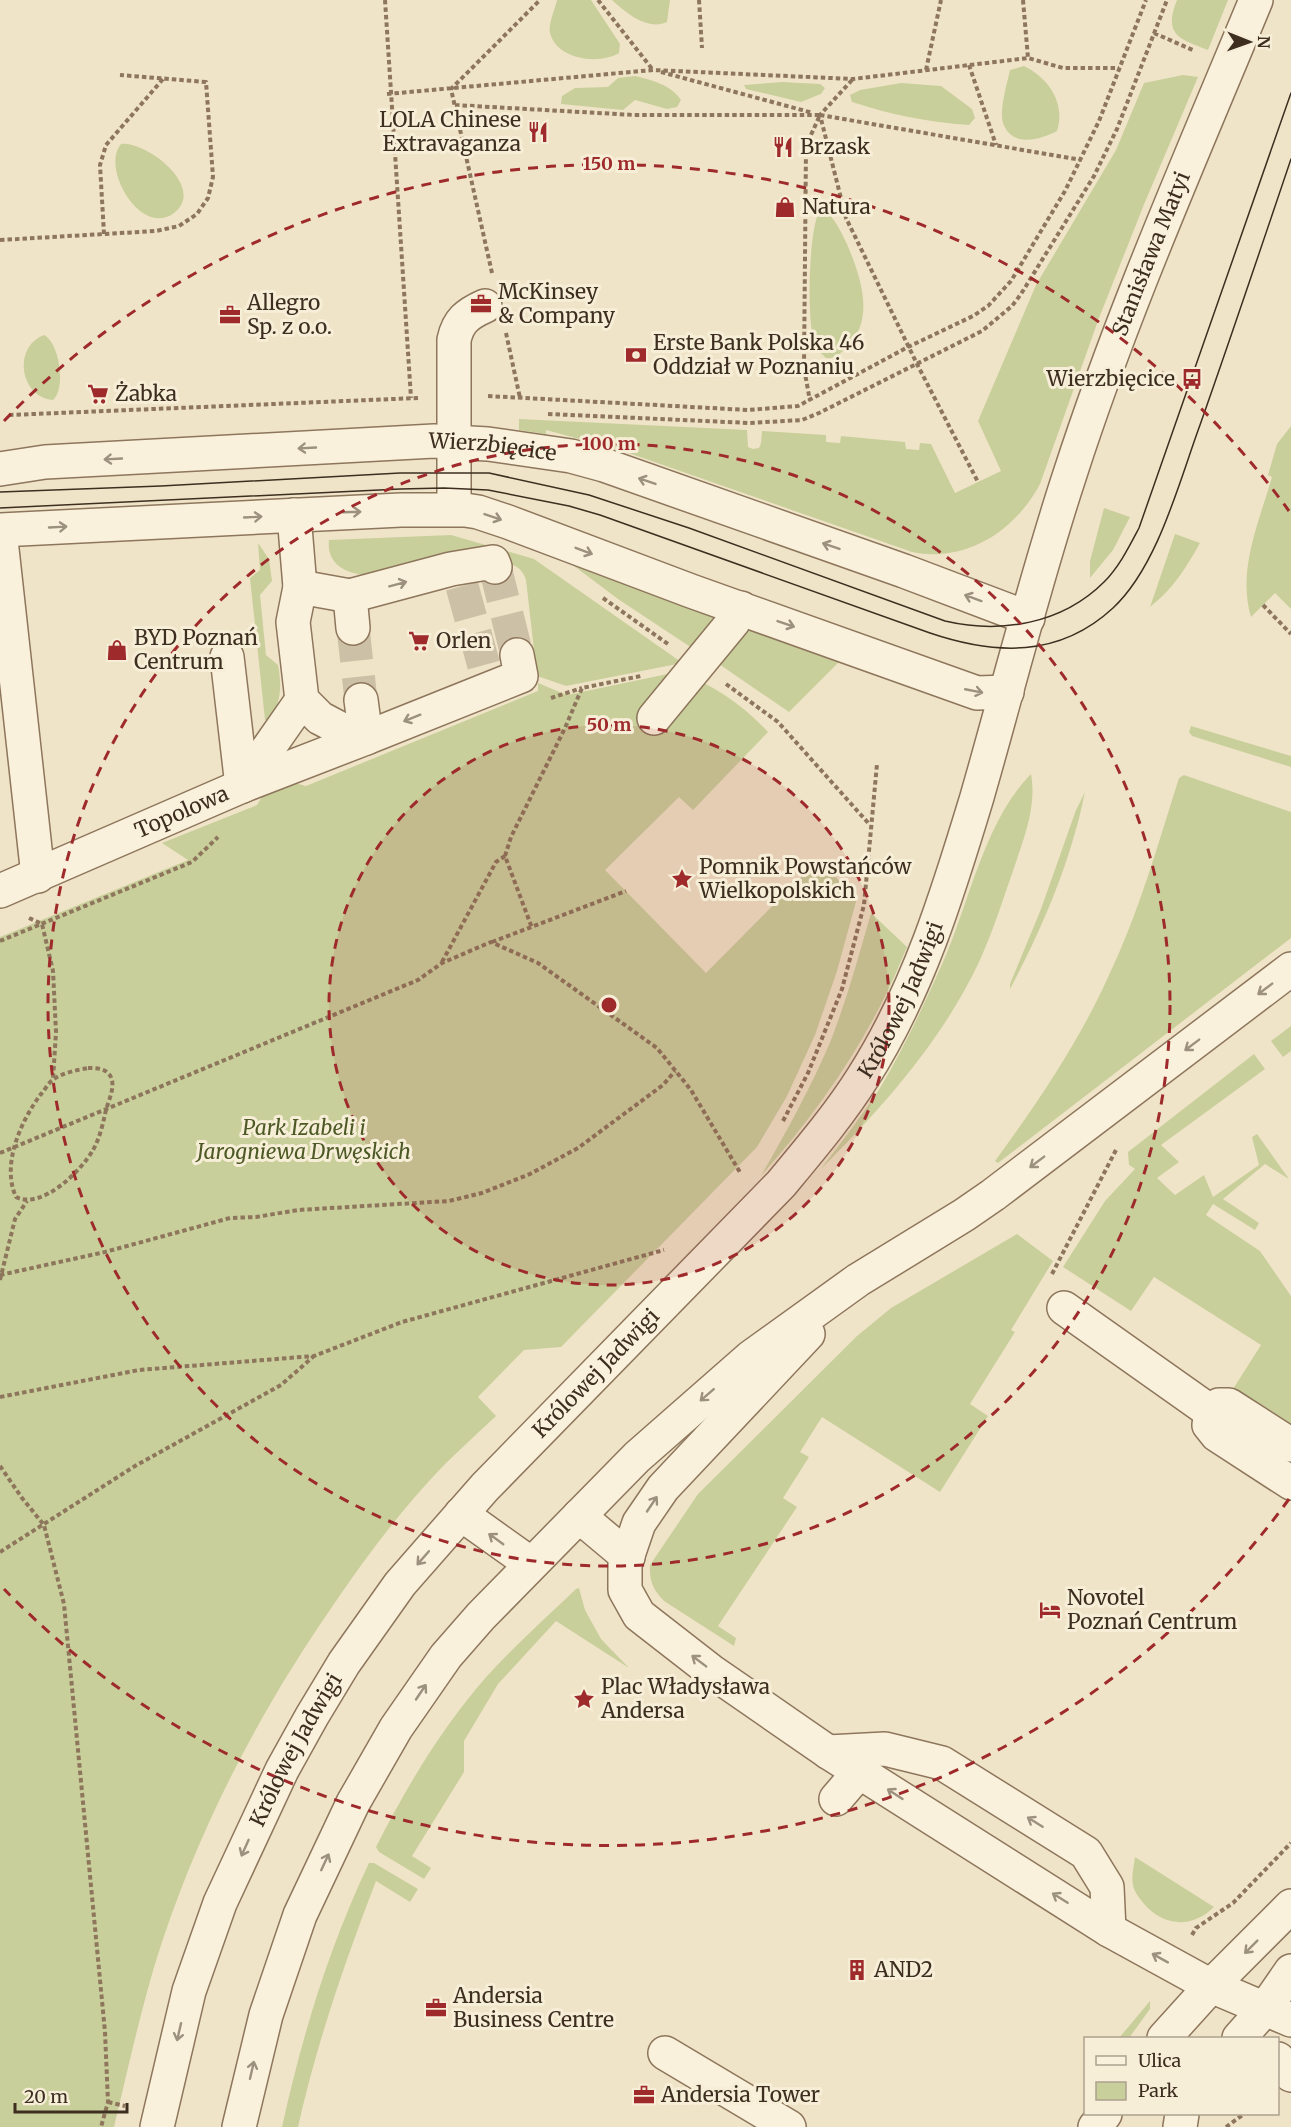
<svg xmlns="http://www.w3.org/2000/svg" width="1291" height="2127" viewBox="0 0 1291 2127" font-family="Merriweather,serif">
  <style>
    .green { fill: #c9cf9b }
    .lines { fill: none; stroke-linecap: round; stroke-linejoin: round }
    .minor-tunnel { stroke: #ccc0a6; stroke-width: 33; stroke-dasharray: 33 16; stroke-linecap: butt }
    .minor-casing { stroke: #8d765c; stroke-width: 36 }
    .path { stroke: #8d765c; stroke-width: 4; stroke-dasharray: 4.5 3; stroke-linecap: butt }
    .minor { stroke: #faf1dc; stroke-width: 33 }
    .tram { stroke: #3d2e20; stroke-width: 1.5 }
    .oneway { stroke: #9c907e }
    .ring { fill: none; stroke: #9e2a2b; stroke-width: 3; stroke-dasharray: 10 8 }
    .labels { text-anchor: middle; stroke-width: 6; stroke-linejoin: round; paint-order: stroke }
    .poi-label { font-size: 21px; fill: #3d2e20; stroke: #f7eed8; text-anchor: start }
    .street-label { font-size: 21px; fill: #3d2e20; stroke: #f7eed8 }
    .park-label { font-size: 21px; font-style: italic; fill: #4d5a26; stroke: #f7eed8 }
    .centre { fill: #9e2a2b; stroke: #f7eed8; stroke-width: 3 }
    .ring-label { font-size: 18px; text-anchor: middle; font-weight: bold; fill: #9e2a2b; stroke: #f7eed8; stroke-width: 6; stroke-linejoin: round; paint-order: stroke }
  </style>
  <rect width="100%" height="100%" fill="#f0e4c8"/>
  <path class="green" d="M557,0H591L620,44L619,53C599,65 557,60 550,33C548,24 555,9 557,0Z
    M612,0H670L667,22C648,31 626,13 612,0Z
    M1177,0H1228L1208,50C1179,39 1163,35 1177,0Z
    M1024,66C1049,78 1066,104 1057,131C1040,140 1012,148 1003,123C999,110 1007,84 1010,70Z
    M1183,75L1198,77L1145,202L1099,318L1040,484C1015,531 966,563 912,552L620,450L546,430V434L519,430V419L747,430L748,447L753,449L759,448L761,443L762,431L826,435V442L840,443L841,436L905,442L906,449L919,450L920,443L931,444L955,493L1001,471L978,421L1036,285L1116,150L1144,83Z
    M635,76C652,80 671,85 681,100L677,107L667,109L635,100L623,110L561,104L562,96L575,88L608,87L618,78Z
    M782,82L820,84L825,88L821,94L801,102L746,89L744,85Z
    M901,83L941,86L972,109L975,118L969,125C927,122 892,115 852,102L850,95L860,90Z
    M121,144C147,141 207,188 174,213C142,238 100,169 121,144Z
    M820,210H824C835,218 841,232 847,244C861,277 876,320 846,348C840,354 835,359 826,358C823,355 818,351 816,348C806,329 808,228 820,210Z
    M44,335C60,343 66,389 53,400C20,398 12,347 44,335Z
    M1291,426V609L1275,593L1251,617C1237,570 1259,522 1272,477L1268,475L1277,444Z
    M1104,508L1130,517L1113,550L1090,578V561Z
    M1175,534L1200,543C1186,568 1173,589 1150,607Z
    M451,535L534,559L684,664H677L566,686L537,676L526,580C524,574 521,569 515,566C502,558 458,550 443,553C423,557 406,572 386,575C362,578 325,572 329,540Z
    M258,543L269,559L272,581L260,595L266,655L278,665C282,686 281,702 270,721L265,720L250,578L260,570Z
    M566,560L720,614L695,650L618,599Z
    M745,625L843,658L789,712L716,662Z
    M677,672C713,684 743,705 768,732L693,810L679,797L605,870L706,973L818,860L857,898L837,971L815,1035L787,1096L757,1147L561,1347L524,1350L478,1397L496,1416C474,1437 451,1457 431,1479C395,1518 364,1560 334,1604C257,1715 195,1835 155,1964C139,2018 127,2073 114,2127H0V937L188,860L162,843L257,805L269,785L283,780L306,786L538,691V683L567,695Z
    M1191,726L1291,756V767L1192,736L1189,732Z
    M1031,774C1037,806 1024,838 1014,868C1003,899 993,932 979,962C942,1041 882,1108 821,1169C841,1142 862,1116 880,1088C904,1048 924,1005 943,962C970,901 984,822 1031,774Z
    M1184,775L1291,812V938L998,1163L995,1161C1038,1102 1079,1042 1109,975C1139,912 1158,844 1179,778Z
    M1085,792C1071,861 1043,927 1010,989V984L1041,909L1076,810Z
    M871,913L907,947C898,968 889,990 878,1010C847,1070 806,1125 761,1176C786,1132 811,1088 831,1040C847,999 859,955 871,913Z
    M1291,1026V1051L1283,1057L1271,1041Z
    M1254,1054L1265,1069L1161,1145L1179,1162L1157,1178L1175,1195L1204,1175L1213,1197L1259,1165L1252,1137L1257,1134L1289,1179L1265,1164L1223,1199L1259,1223L1255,1230L1213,1204L1206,1215L1260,1251L1291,1296V1428L1233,1389L1261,1345L1154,1277L1131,1311L1063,1267L1105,1201L1135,1169L1129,1165L1128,1152Z
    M1017,1234L1053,1261L1011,1330L1015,1332L970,1404L988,1416L940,1492L822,1417L800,1452L809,1457L783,1498L797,1507L718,1626L736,1638L734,1646L664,1601C653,1590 649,1580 650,1565L698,1494L857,1336L891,1308Z
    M579,1588L585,1610L601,1639L629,1668L556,1621L498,1684L464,1741V1772L412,1856L431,1868L424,1879L379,1852L376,1847C407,1786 442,1727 488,1675C515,1645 547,1617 576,1589Z
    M1135,1857L1214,1907C1193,1928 1165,1927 1145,1905C1140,1899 1134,1892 1133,1885C1131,1876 1134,1866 1135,1857Z
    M369,1863H374L418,1889L410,1902L376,1881C345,1962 317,2042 298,2127H282C302,2036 329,1947 369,1863Z
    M1150,2001V2009L1129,2038H1119Z"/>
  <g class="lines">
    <path class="minor-tunnel" d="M495,567L517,655
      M462,586L484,666
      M353,628L361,700"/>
    <defs>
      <g id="minor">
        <path id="s1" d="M0,469L45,462L434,441L488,444L571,456L604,465L904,571L1028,618"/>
        <path d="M454,509V340C458,321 467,314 485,306"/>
        <path d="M294,515L300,587L293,622L302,700L320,718L341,729L366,738L521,676L517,655"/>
        <path d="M0,530L401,510H465L478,512L508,522L691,591L977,693L1007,692"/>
        <path d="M0,531L38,876"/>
        <path d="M300,587L350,596L451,569L493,562L495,567"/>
        <path d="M350,596L353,628"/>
        <path d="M227,657L242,786"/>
        <path d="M654,718L733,622L741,608"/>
        <path d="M242,786L302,700"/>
        <path id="s2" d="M0,891L242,786L366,738L361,700"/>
        <path d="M1064,1308L1211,1412L1219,1405H1229L1291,1445"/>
        <path d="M808,1334L663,1488L639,1523L625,1564V1590L639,1615L711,1671L828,1752L1109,1930L1211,1986L1291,2020"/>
        <path d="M1211,1412L1209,1425L1217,1435L1291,1483"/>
        <path d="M461,1514L531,1564"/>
        <path d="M579,1516L628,1557"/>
        <path d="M828,1752L885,1749L942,1763L1086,1853L1107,1887L1109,1930"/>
        <path d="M836,1799L860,1771"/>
        <path d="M1164,2038L1211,1986L1291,1906"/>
        <path d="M1239,2038L1264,2010L1291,1971"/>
        <path d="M665,2053L789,2127"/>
        <path d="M1278,2059L1291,2075"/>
        <path id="s3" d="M157,2127L189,1991L220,1903L282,1770L312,1716L344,1663L400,1584L485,1487L781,1184C810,1149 839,1115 863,1077C918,991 948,893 977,797C1008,689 1035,580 1070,474C1122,313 1191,157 1256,0"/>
        <path d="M239,2127L266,2015L300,1915L353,1803L396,1728L446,1656L481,1616L637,1457L751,1357L858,1280L964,1215L993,1195L1291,969"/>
        <path d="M1095,2127L1105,2114"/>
        <path d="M1180,2127L1182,2114"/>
      </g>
    </defs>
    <use href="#minor" class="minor-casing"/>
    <path class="path" d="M385,0L411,398
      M598,0L653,70
      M699,0L702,48
      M1023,0L1028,58
      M1154,33L1195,51
      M969,65L996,145
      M926,70L941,0
      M661,72L813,113
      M852,80L820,115L846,218L917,364L978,482
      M387,94L653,70L853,79L1028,58L1063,68H1119
      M455,105L634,115H820L806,146L804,368L810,401
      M820,115L1081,160
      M104,234L100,165L106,145L163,79
      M0,240L156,231L179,226L197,214L208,198L213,177L206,82L120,75
      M492,273L451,89L540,0
      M506,333L520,398
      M488,396L748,410L798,406L908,347L973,316L988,306L1011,281L1065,191L1099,121L1146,0
      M548,414L750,423L802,420L819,413L982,331L1012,306L1021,294L1094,176L1117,129L1167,0
      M9,415L418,398
      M603,598L668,644
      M1263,605L1291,634
      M726,684L778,722L870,825
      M551,698L582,688
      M505,856L511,837L565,728L582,688L641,676
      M29,918L42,924L53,971L56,1032L53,1079
      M0,941L192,862L218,837
      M492,942L626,891
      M442,962L496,862L505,856L532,928
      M88,1068C95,1068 104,1068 109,1074C117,1084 109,1099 106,1110C103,1123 100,1138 93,1150C81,1171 42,1210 16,1197C1,1164 21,1121 41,1094C45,1090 48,1083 53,1080C61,1073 77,1070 88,1068Z
      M783,1121L808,1073L842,989L864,905L877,764
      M0,1153L418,980L442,963L491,942L538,963L657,1048L691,1090L741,1174
      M1052,1274L1117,1148
      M0,1275L105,1252L230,1218L256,1217L298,1210L449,1201L482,1193L530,1174L578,1148L663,1085L675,1071
      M0,1280L15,1219L27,1201
      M0,1397L139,1370L314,1356L402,1322L664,1250
      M0,1466L22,1498L44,1525L64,1604L105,2032L108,2102L101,2127
      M0,1552L135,1466L281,1385L314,1356
      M1192,1935L1196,1928L1233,1903L1291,1843
      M108,2102L125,2106
      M1226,2127L1244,2114"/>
    <use href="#minor" class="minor"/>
    <path class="tram" d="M0,492L161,486L400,473H489L589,495L689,528L945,621C1001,634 1062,624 1104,582C1119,567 1129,547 1139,528L1291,93
      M0,508L400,489L444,488L488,490L569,506L600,515L930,633C995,655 1059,658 1113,608C1158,566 1179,482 1200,425C1231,337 1261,248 1291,159"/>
  </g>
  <defs><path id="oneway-shaft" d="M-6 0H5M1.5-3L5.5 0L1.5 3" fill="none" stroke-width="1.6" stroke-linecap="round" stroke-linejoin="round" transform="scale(1.5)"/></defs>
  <g class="oneway">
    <use href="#oneway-shaft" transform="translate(307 448) rotate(177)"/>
    <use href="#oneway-shaft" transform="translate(113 459) rotate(177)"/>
    <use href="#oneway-shaft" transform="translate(647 481) rotate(-161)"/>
    <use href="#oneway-shaft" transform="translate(352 512) rotate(-2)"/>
    <use href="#oneway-shaft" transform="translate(253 517) rotate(-3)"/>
    <use href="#oneway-shaft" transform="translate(493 517) rotate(19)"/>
    <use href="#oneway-shaft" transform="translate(58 527) rotate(-3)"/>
    <use href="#oneway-shaft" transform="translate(831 546) rotate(-161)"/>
    <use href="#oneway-shaft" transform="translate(584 551) rotate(21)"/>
    <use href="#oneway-shaft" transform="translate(398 584) rotate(-15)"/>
    <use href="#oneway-shaft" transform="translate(973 598) rotate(-160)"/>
    <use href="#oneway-shaft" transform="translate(786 624) rotate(19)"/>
    <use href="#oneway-shaft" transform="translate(974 691) rotate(11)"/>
    <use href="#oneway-shaft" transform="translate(412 718) rotate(158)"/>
    <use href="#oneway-shaft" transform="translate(1265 989) rotate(143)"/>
    <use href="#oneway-shaft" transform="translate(1192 1045) rotate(143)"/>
    <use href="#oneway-shaft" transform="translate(1037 1162) rotate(143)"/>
    <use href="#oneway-shaft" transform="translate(707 1395) rotate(139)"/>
    <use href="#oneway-shaft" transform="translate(652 1504) rotate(-56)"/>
    <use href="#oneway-shaft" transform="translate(496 1539) rotate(-144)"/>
    <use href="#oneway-shaft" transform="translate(423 1558) rotate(131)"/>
    <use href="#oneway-shaft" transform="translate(699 1661) rotate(-143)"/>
    <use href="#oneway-shaft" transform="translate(421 1692) rotate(-56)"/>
    <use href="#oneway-shaft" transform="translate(895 1794) rotate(-147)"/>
    <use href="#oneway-shaft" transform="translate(1035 1822) rotate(-148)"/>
    <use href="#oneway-shaft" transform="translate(245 1848) rotate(114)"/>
    <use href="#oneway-shaft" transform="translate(325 1862) rotate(-65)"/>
    <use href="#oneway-shaft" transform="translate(1060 1898) rotate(-148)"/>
    <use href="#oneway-shaft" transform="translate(1251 1947) rotate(135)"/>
    <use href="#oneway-shaft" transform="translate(1160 1958) rotate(-151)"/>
    <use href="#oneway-shaft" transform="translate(179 2032) rotate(103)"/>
    <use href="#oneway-shaft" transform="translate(252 2070) rotate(-77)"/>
  </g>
  <circle cx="609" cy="1005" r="280" fill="#9e2a2b" fill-opacity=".12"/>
  <g class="ring">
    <circle cx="609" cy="1005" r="280"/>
    <circle cx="609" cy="1005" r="561"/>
    <path d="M1289 1499A841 841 0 0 1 4 1589M4 421A841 841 0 0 1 1289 511"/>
  </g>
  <defs>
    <symbol id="restaurant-bare" viewBox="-9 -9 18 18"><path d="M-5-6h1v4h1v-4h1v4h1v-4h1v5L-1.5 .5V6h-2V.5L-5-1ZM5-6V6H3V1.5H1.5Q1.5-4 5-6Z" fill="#9e2a2b" stroke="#f7eed8" stroke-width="2.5" paint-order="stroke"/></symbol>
    <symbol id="shop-bare" viewBox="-9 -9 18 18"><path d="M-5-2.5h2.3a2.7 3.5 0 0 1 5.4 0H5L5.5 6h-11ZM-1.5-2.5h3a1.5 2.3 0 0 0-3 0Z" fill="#9e2a2b" stroke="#f7eed8" stroke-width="2.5" paint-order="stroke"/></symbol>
    <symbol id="office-bare" viewBox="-9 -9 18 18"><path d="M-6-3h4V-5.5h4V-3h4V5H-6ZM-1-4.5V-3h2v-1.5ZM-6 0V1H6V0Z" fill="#9e2a2b" stroke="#f7eed8" stroke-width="2.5" paint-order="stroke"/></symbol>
    <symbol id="bank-bare" viewBox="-9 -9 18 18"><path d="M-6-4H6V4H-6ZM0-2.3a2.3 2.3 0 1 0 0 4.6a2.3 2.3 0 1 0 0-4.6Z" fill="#9e2a2b" stroke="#f7eed8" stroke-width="2.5" paint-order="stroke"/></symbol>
    <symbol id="bus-bare" viewBox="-9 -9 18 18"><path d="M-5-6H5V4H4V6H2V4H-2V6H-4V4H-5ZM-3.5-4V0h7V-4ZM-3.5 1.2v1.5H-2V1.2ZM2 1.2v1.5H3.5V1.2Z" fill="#9e2a2b" stroke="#f7eed8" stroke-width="2.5" paint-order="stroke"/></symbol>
    <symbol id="supermarket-bare" viewBox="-9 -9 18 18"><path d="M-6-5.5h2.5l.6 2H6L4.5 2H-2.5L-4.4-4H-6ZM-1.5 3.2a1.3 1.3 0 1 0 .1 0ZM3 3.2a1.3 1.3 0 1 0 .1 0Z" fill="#9e2a2b" stroke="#f7eed8" stroke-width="2.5" paint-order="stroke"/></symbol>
    <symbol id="sight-bare" viewBox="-9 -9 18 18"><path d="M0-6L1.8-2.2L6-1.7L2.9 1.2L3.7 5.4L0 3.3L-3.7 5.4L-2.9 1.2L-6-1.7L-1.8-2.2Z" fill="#9e2a2b" stroke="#f7eed8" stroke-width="2.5" paint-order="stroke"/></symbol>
    <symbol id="hotel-bare" viewBox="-9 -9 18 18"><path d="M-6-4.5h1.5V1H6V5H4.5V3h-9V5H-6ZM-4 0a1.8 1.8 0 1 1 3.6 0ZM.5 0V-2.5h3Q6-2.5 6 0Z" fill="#9e2a2b" stroke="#f7eed8" stroke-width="2.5" paint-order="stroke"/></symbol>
    <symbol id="building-bare" viewBox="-9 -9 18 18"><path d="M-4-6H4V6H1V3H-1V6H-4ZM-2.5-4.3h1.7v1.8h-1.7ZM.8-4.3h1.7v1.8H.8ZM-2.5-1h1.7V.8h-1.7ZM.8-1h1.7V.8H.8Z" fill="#9e2a2b" stroke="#f7eed8" stroke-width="2.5" paint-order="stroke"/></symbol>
  </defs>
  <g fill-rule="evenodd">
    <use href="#restaurant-bare" x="523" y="117" width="30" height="30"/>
    <use href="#restaurant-bare" x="768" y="132" width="30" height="30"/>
    <use href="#shop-bare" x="770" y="192" width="30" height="30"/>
    <use href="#office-bare" x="466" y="289" width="30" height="30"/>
    <use href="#office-bare" x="215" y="300" width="30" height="30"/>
    <use href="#bank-bare" x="621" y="340" width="30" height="30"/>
    <use href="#bus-bare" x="1177" y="364" width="30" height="30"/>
    <use href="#supermarket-bare" x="83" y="379" width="30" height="30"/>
    <use href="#supermarket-bare" x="404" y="626" width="30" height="30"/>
    <use href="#shop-bare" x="102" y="635" width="30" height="30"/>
    <use href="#sight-bare" x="667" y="864" width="30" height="30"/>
    <use href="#hotel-bare" x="1035" y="1595" width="30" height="30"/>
    <use href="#sight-bare" x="569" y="1684" width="30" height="30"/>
    <use href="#building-bare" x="842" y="1955" width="30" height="30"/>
    <use href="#office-bare" x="421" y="1993" width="30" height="30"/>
    <use href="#office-bare" x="629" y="2080" width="30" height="30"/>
  </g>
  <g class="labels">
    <g class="poi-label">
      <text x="521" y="127" text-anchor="end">LOLA Chinese<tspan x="521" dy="24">Extravaganza</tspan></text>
      <text x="800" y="154">Brzask</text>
      <text x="802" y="214">Natura</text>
      <text x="498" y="299">McKinsey<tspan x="498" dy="24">&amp; Company</tspan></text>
      <text x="247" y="310">Allegro<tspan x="247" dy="24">Sp. z o.o.</tspan></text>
      <text x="653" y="350">Erste Bank Polska 46<tspan x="653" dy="24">Oddział w Poznaniu</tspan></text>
      <text x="1175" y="386" text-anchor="end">Wierzbięcice</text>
      <text x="115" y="401">Żabka</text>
      <text x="134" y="645">BYD Poznań<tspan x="134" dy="24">Centrum</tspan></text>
      <text x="436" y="648">Orlen</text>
      <text x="699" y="874">Pomnik Powstańców<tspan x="699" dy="24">Wielkopolskich</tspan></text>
      <text x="1067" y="1605">Novotel<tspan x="1067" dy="24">Poznań Centrum</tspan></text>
      <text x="601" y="1694">Plac Władysława<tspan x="601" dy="24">Andersa</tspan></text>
      <text x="874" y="1977">AND2</text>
      <text x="453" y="2003">Andersia<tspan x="453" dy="24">Business Centre</tspan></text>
      <text x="661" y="2102">Andersia Tower</text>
    </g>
    <g class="street-label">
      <text dy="7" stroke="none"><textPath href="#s3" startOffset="2162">Stanisława Matyi</textPath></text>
      <text dy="7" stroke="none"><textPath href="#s1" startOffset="494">Wierzbięcice</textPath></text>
      <text dy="7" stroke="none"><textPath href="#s2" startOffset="198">Topolowa</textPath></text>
      <text dy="7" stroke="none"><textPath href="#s3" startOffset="1374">Królowej Jadwigi</textPath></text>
      <text dy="7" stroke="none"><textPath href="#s3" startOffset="888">Królowej Jadwigi</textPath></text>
      <text dy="7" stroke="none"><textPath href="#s3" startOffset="404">Królowej Jadwigi</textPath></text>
    </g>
    <g class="park-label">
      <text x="304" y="1135">Park Izabeli i<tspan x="304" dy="24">Jarogniewa Drwęskich</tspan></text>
    </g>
  </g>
  <circle cx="609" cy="1005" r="9" class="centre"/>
  <g class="ring-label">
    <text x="609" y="170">150 m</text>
    <text x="609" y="450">100 m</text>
    <text x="609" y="731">50 m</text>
  </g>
  <rect x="1084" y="2037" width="195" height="78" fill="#f7eed8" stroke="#ada18e" stroke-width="1.5"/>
  <rect x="1096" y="2056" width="30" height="9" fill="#faf1dc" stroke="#ada18e" stroke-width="1.5"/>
  <text x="1138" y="2067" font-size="18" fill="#3d2e20">Ulica</text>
  <rect x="1096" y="2082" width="30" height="18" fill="#c9cf9b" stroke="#ada18e" stroke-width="1.5"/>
  <text x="1138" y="2097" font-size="18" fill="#3d2e20">Park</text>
  <g transform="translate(1249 42) rotate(91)" stroke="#f7eed8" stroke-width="4.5" paint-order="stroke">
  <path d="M0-4.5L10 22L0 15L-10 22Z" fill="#3d2e20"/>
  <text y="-9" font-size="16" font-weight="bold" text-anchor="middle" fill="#3d2e20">N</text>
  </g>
  <path d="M15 2103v9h112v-9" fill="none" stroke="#3d2e20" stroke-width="3"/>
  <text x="24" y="2103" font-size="18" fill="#3d2e20" stroke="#f7eed8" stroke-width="4.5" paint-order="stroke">20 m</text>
</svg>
